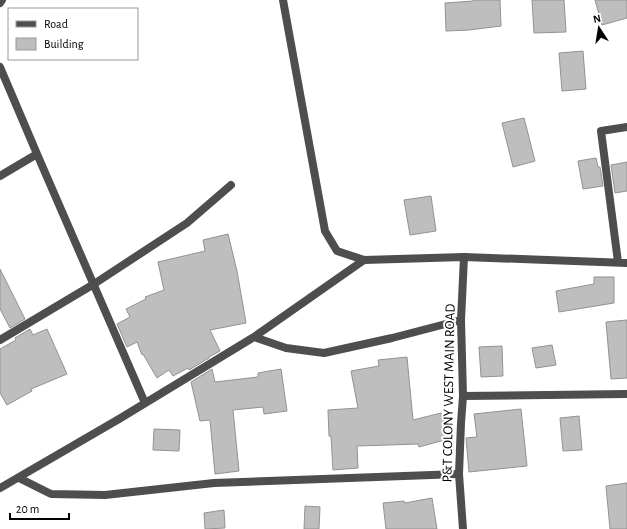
<svg xmlns="http://www.w3.org/2000/svg" width="627" height="529" viewBox="0 0 627 529" font-family="'Alegreya Sans',sans-serif">
  <style>
    .building { fill: #bebebe; stroke: #929292 }
    .lines { fill: none; stroke-linecap: round; stroke-linejoin: round }
    .minor { stroke: #4e4e4e; stroke-width: 8 }
    .tertiary { stroke: #4e4e4e; stroke-width: 8 }
    .labels { text-anchor: middle; stroke-width: 4; stroke-linejoin: round; paint-order: stroke }
    .street-label { font-size: 14px; fill: #000; stroke: #fff }
  </style>
  <rect width="100%" height="100%" fill="#fff"/>
  <path class="building" d="M473,0H500L501,26L469,30L446,31L445,3L473,1Z
    M532,0H564L566,32L534,33Z
    M595,0H627V18L602,25Z
    M583,51L586,89L562,91L559,53Z
    M524,118L535,161L513,167L502,123Z
    M596,158L598,167H600L603,186L583,189L578,161Z
    M627,162V191L615,193L611,165Z
    M431,196L436,231L410,235L404,200Z
    M228,234L237,271L246,323L210,330L220,351L209,357V358L189,370L188,368L173,376L169,370L157,378L143,354L142,355L137,342L127,347L117,324L130,317L126,309L146,299L145,297L164,290L158,262L205,251L203,240Z
    M0,269L25,319L10,328L0,309Z
    M594,277H614V303L559,312L556,291L594,284Z
    M627,320V378L611,379L606,322Z
    M30,329L33,335L47,329L67,374L31,389L32,391L7,405L0,393V349L16,340L15,338Z
    M552,345L556,365L536,368L532,348Z
    M502,346L503,376L481,377L479,347Z
    M407,357L413,420L441,413L448,439L419,447L418,444L357,446L358,468L333,470L331,436H329L328,410L358,408L351,371L379,366L378,360Z
    M212,369L215,382L258,377V373L281,369L287,411L264,414L263,407L233,410L239,471L215,474L210,420L200,421L191,382Z
    M521,409L527,466L469,472L466,438L477,437L474,414Z
    M579,416L582,450L563,451L560,418Z
    M154,429L180,430L179,451L153,450Z
    M627,483V529H610L606,486Z
    M432,498L437,529H386L383,503L404,501L405,503Z
    M305,506L320,507L319,529H304Z
    M224,510L225,528L205,529L204,513Z"/>
  <g class="lines">
    <path class="minor" d="M0,3L2,0
      M0,67L37,154
      M0,176L37,154L145,403
      M464,257L627,263
      M364,260L254,337L286,348L324,353L392,338L461,320
      M618,262L601,131L627,127
      M0,340L94,284L187,223L231,185
      M463,396L627,394
      M19,478L51,494L105,495L214,483L459,474
      M0,488L119,419L254,337"/>
    <path class="tertiary" d="M283,0L325,231L337,251L364,260L464,257L461,320L463,396L461,423L459,474L463,529"/>
  </g>
  <g class="labels">
    <g class="street-label">
      <text transform="translate(448 393) rotate(-89)" y="5">P&amp;T COLONY WEST MAIN ROAD</text>
    </g>
  </g>
  <rect x="8" y="8" width="130" height="52" fill="#ffffff" stroke="#999999"/>
  <rect x="16" y="21" width="20" height="6" fill="#4e4e4e" stroke="#999999"/>
  <text x="44" y="28" font-size="12" fill="#000000">Road</text>
  <rect x="16" y="38" width="20" height="12" fill="#bebebe" stroke="#999999"/>
  <text x="44" y="48" font-size="12" fill="#000000">Building</text>
  <g transform="translate(599 28) rotate(348)" stroke="#ffffff" stroke-width="3" paint-order="stroke">
  <path d="M0-3L7 15L0 10L-7 15Z" fill="#000000"/>
  <text y="-6" font-size="11" font-weight="bold" text-anchor="middle" fill="#000000">N</text>
  </g>
  <path d="M10 513v6h59v-6" fill="none" stroke="#000000" stroke-width="2"/>
  <text x="16" y="513" font-size="12" fill="#000000" stroke="#ffffff" stroke-width="3" paint-order="stroke">20 m</text>
</svg>
